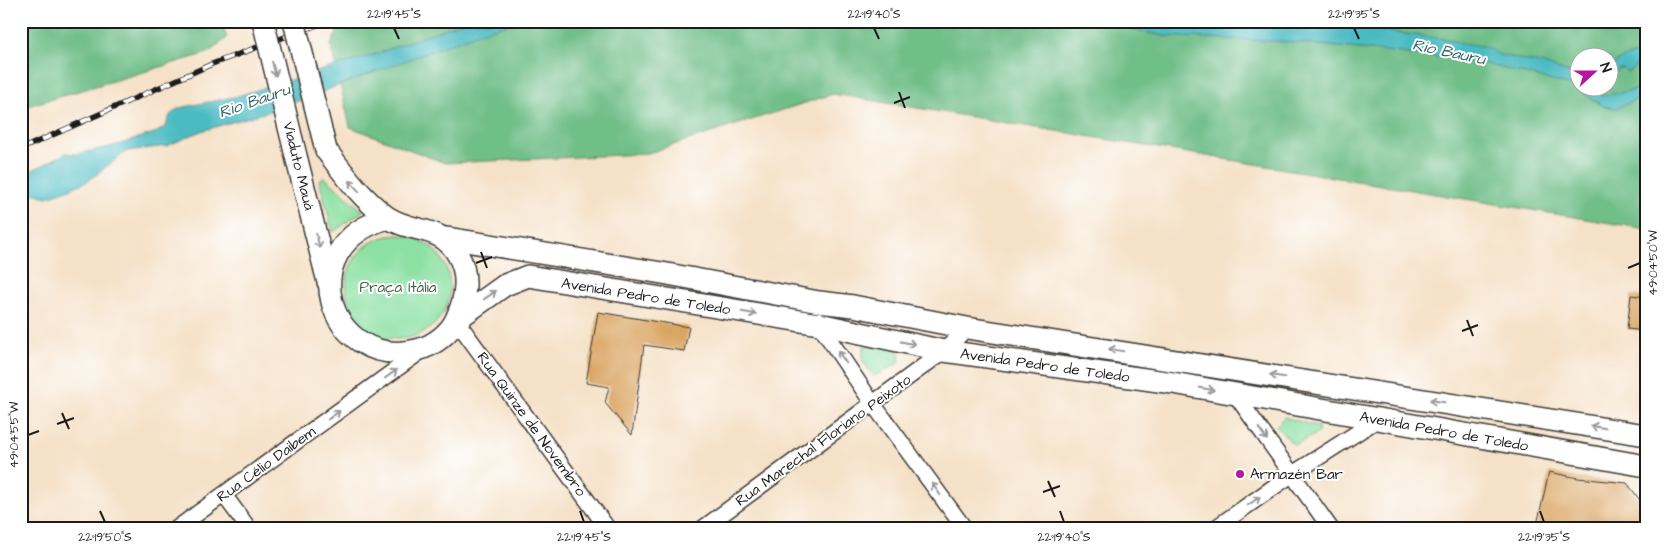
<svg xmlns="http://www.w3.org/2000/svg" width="1667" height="550" viewBox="0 0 1667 550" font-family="'Architects Daughter',sans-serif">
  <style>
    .green { fill: #8be0a2; stroke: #547e5f }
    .forest { fill: #70be88; stroke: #466d52; fill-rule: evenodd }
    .water { fill: #4cbbc2; stroke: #346c6f }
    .building { fill: #daa564 }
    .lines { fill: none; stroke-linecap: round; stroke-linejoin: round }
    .minor-casing { stroke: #3d3a36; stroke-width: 18 }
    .secondary-casing { stroke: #3d3a36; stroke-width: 24 }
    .minor { stroke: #fff; stroke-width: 15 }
    .secondary { stroke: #fff; stroke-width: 21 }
    .rail-casing { stroke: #1c1c1c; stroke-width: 5.5 }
    .rail { stroke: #fff; stroke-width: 4; stroke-dasharray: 11; stroke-linecap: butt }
    .secondary-bridge-casing { stroke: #3d3a36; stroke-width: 24; stroke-linecap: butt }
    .secondary-bridge { stroke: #fff; stroke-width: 21 }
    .oneway { stroke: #999 }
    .ticks { fill: none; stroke: #1c1c1c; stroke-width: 2 }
    .poi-dot { fill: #b5179e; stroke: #fff; stroke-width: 2 }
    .labels { text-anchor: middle; stroke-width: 4; stroke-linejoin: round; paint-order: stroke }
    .street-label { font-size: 15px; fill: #1c1c1c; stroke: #fff }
    .park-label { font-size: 15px; fill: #43614b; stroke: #fff }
    .poi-label { font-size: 15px; fill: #1c1c1c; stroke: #fff; text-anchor: start }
    .water-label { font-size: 16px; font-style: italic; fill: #326467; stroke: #fff }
    .neatline { fill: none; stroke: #1c1c1c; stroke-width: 2 }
    .ticks-label { font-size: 12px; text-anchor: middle; fill: #1c1c1c }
  </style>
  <rect width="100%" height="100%" fill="#fff"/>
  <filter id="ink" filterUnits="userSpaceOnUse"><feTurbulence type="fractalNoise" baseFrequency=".02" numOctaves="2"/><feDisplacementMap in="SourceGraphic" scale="10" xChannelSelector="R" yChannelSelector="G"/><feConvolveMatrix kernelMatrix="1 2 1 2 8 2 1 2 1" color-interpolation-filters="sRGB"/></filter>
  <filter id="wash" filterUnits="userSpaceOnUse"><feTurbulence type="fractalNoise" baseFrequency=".0096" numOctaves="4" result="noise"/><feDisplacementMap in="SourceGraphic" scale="20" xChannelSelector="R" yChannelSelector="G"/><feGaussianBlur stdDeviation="1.12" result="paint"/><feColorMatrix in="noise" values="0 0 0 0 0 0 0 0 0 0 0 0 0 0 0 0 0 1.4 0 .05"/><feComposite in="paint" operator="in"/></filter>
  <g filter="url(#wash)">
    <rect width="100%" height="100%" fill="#f5e1c7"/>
    <path class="green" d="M324,177L363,211L333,232L319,180Z
      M346 287a52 52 0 1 1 104 0a52 52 0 1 1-104 0Z
      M864,346L900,349L899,363L874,376L862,360Z
      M1284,417L1319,427L1318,433L1294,445L1276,426Z"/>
    <path class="forest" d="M21,21H221L227,38L208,53L21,108Z
      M362,21H1646V229L833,94L648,153L623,155L445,163L350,127L331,45L338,30ZM1580,58H1610V88H1580Z"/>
    <path class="water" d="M465,21H518L481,32L274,110L201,131L167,146L127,151L88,181L63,192L47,197L32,193L21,200V176L66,153L76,154L114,146L157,132L166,126L170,115L179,108L234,97L376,54Z
      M1095,21H1304L1446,39L1467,45L1484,46L1500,55L1544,64L1565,72L1579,73L1580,88H1600L1602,96L1638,89L1646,77V95L1617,108L1603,106L1572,86L1471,60L1290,42L1163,36Z
      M1646,44V60H1639L1634,68L1627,72L1624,69H1619L1610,77C1609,59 1628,56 1642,53Z"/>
    <g id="blocks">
      <path class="building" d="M1631,295L1646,297V331L1627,329Z
        M598,312L689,327L684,351L644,345L632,435L605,403L609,387L586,383Z
        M1549,472L1578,478L1627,483L1646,508V529H1536Z"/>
    </g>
  </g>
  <g filter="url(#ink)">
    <use href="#blocks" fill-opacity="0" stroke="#3d3a36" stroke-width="1"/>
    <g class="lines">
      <defs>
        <path id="minor" d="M456,320L608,529
          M819,320V324L873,404L965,529
          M1235,394L1331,529
          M224,495L249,529
          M176,529L424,349
          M702,529L944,351L967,328
          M1214,529L1291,475L1377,420"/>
        <path id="secondary" d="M326,150C344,174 362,199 387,217C412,234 441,224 458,255C469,274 466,298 457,317C451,333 433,346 417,350C328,371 289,245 388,218
          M297,160L328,282
          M447,238L662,273L819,302L853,306L967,328L1646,435
          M456,320L505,285L528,276L819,324L944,351L1173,383L1646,466"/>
      </defs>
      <use href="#minor" class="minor-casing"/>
      <use href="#secondary" class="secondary-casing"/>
      <use href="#minor" class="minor"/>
      <use href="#secondary" class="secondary"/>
      <defs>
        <path id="rail" d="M21,149L212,64L328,21"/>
      </defs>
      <use href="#rail" class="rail-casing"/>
      <use href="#rail" class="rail"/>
      <defs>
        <path id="secondary-bridge" d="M263,21L297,160
          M294,21L326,150"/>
      </defs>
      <use href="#secondary-bridge" class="secondary-bridge-casing"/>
      <use href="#secondary-bridge" class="secondary-bridge"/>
    </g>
    <defs><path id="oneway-shaft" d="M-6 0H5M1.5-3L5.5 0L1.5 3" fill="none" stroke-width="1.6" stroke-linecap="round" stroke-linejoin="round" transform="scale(1.25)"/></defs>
    <g class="oneway">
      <use href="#oneway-shaft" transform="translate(274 69) rotate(76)"/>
      <use href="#oneway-shaft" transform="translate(354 186) rotate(-134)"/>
      <use href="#oneway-shaft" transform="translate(318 241) rotate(76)"/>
      <use href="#oneway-shaft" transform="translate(490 295) rotate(-36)"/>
      <use href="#oneway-shaft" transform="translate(749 313) rotate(9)"/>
      <use href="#oneway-shaft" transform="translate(908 343) rotate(12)"/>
      <use href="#oneway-shaft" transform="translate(1116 350) rotate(-171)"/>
      <use href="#oneway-shaft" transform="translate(842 357) rotate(-124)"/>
      <use href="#oneway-shaft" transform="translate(391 374) rotate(-36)"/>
      <use href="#oneway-shaft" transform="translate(1277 376) rotate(-171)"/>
      <use href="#oneway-shaft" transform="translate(1207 389) rotate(10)"/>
      <use href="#oneway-shaft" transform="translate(1437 401) rotate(-171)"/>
      <use href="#oneway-shaft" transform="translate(334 415) rotate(-36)"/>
      <use href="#oneway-shaft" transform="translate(1598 427) rotate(-171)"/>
      <use href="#oneway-shaft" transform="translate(1263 434) rotate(55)"/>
      <use href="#oneway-shaft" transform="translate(936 489) rotate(-126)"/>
      <use href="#oneway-shaft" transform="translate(1254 501) rotate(-35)"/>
    </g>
  </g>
  <path class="ticks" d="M394,28L399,39M874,28L879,39M1354,28L1359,39M899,92L905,108M894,103L910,97M481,252L487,268M476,263L492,257M1628,268L1640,263M1467,320L1473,336M1462,331L1478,325M62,413L69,429M57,424L74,418M28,435L39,431M1048,481L1055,497M1043,492L1060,486M100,511L105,522M580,511L584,522M1060,511L1064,522M1540,511L1544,522"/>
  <circle class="poi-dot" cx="1240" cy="474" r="5"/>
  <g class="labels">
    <g class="street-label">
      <text transform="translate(299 166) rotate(76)" y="5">Viaduto Mauá</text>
      <text transform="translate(646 296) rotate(9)" y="5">Avenida Pedro de Toledo</text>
      <text transform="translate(1045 365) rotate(8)" y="5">Avenida Pedro de Toledo</text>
      <text transform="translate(532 424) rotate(54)" y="5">Rua Quinze de Novembro</text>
      <text transform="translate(1444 431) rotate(10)" y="5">Avenida Pedro de Toledo</text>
      <text transform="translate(823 440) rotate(-36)" y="5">Rua Marechal Floriano Peixoto</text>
      <text transform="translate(266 464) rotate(-36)" y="5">Rua Célio Daibem</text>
    </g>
    <g class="park-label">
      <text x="398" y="292">Praça Itália</text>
    </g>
    <g class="poi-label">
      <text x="1250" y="479">Armazén Bar</text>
    </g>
    <g class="water-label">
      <text transform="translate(1449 51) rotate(12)" y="6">Rio Bauru</text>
      <text transform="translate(254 100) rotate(-19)" y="6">Rio Bauru</text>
    </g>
  </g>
  <rect width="1667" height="550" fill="none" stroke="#fff" stroke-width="55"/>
  <g transform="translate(1594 72) rotate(69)"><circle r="24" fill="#ffffff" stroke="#a4a4a4"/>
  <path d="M0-4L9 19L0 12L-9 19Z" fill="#b5179e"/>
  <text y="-8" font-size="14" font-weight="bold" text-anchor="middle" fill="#1c1c1c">N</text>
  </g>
  <rect x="28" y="28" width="1612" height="494" class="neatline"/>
  <g class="ticks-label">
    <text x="394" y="18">22°19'45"S</text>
    <text x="874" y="18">22°19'40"S</text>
    <text x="1354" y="18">22°19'35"S</text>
    <text transform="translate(1653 263) rotate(-90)" y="4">49°04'50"W</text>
    <text transform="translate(14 435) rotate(-90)" y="4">49°04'55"W</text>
    <text x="105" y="541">22°19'50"S</text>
    <text x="584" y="541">22°19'45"S</text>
    <text x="1064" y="541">22°19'40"S</text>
    <text x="1544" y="541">22°19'35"S</text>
  </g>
</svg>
